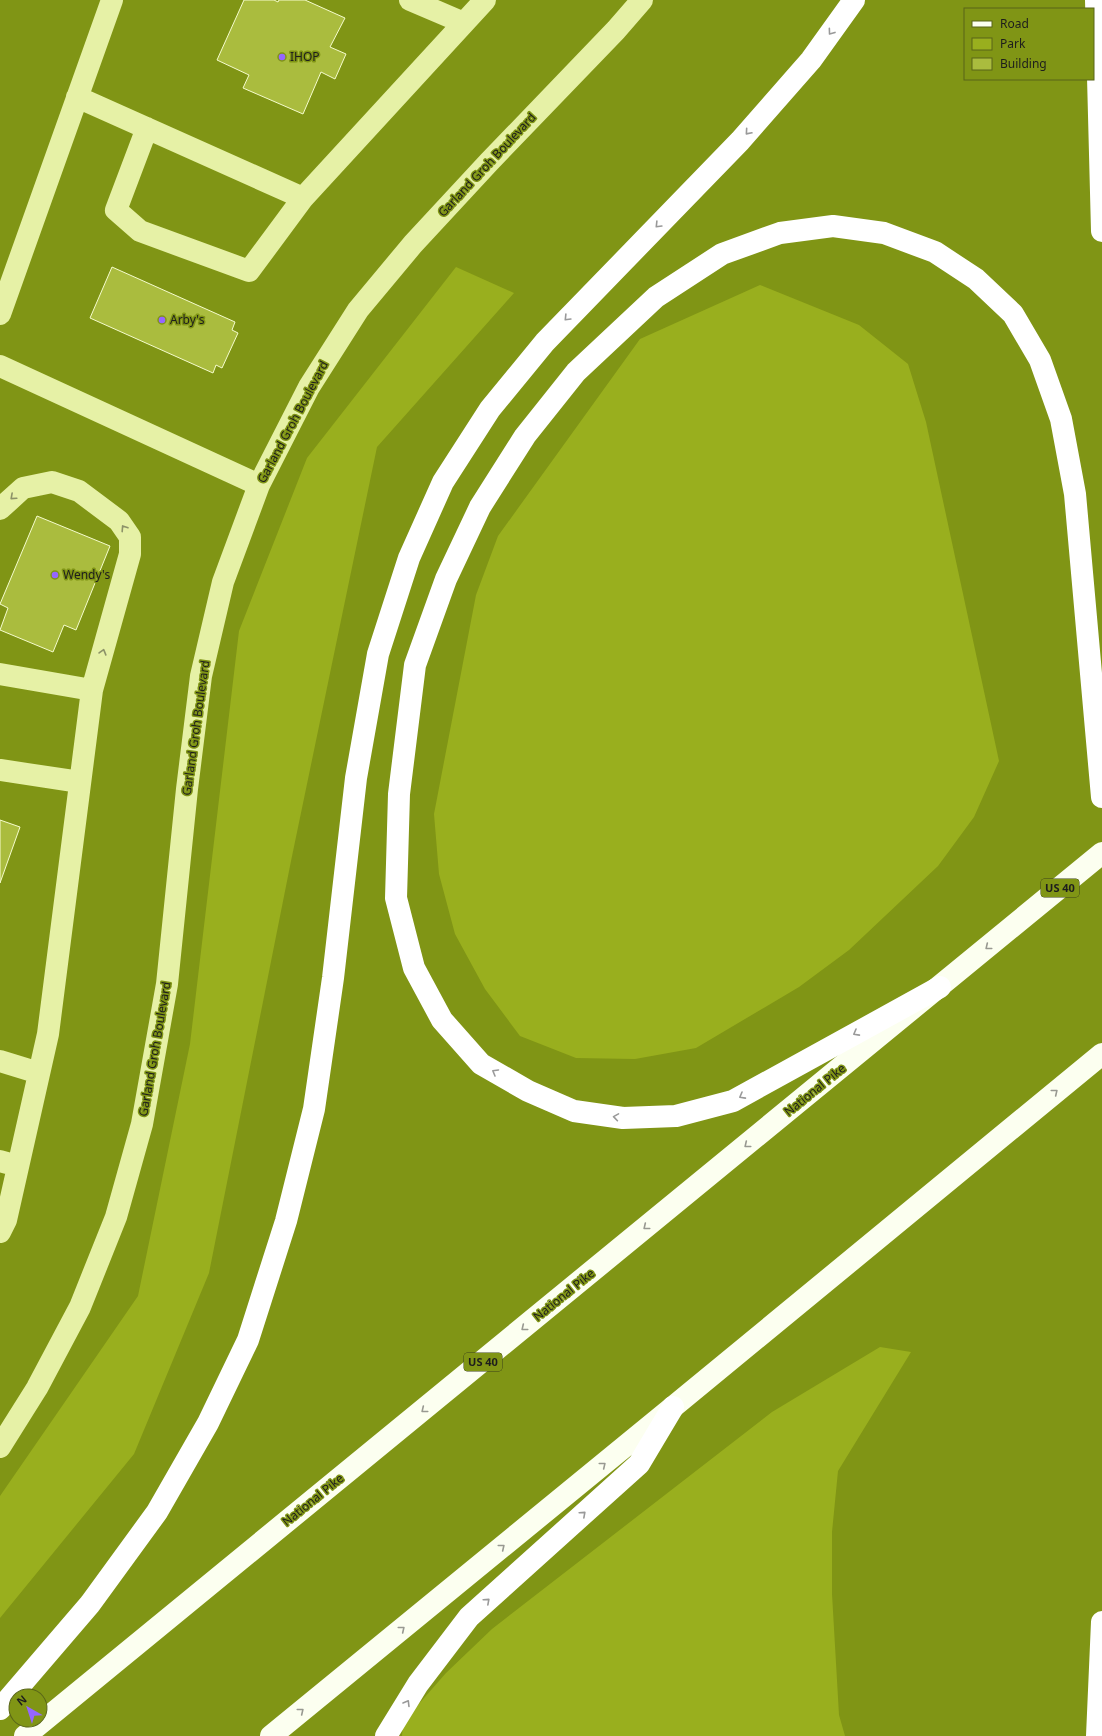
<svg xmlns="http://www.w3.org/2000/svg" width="1102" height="1736" viewBox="0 0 1102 1736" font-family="'Noto Sans',sans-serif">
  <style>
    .green { fill: #99af1e }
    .building { fill: #aabc3e; stroke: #f5fccd }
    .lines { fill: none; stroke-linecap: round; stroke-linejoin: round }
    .minor { stroke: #e6f1a6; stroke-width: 22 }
    .major { stroke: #fcfff0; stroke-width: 22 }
    .highway { stroke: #fff; stroke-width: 22 }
    .oneway { stroke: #999 }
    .oneway2 { stroke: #8c9268 }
    .oneway3 { stroke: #989991 }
    .poi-dot { fill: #9566ff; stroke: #809515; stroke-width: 1.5 }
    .labels { text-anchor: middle; stroke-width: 3; stroke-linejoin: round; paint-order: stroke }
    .shield { fill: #809515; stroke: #3b411b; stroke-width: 1 }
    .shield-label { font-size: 11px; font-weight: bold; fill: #1d1d1d }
    .poi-label { font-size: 12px; fill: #1d1d1d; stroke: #809515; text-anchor: start }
    .street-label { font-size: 12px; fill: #1d1d1d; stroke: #809515 }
  </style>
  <rect width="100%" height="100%" fill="#809515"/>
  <path class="green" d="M456,267L514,293L377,447L291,861L209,1273L134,1454L0,1618V1496L138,1296L190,1044L239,631L307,458Z
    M760,285L859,325L908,364L926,422L999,761L974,817L938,866L849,950L799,987L696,1048L635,1059L576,1058L520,1036L485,989L455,934L439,874L434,814L476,595L498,536L640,339Z
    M880,1347L911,1352L838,1471L832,1532V1594L839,1715L845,1736H402L403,1722L446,1673L492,1629L772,1412Z"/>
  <path class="building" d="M244,0H274L278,2L279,0H305L345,18L330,47L346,54L335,79L321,72L303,114L243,88L249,75L217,60Z
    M112,267L235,322L232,330L238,333L222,368L216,365L213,373L90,318Z
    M37,516L110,546L76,630L64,625L53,652L0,630L8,608L0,604Z
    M0,820L20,827L0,883Z"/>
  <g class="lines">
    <path class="minor" d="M410,0L464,23
      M77,97L303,198L485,0
      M147,128L116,210L140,231L249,271L303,198
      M0,314L112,0
      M0,366L259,485
      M0,509L23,488L52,482L79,491L119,521L130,537V554L92,690L48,1034L6,1220L0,1232
      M0,674L92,690
      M0,770L80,782
      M0,1061L39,1073
      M0,1161L18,1166
      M0,1447L37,1388L80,1307L116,1217L142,1124L167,984L187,789L201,676L223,582L259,485L309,387L358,310L413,244L489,162L616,30L642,0"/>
    <path class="major" d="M25,1736L1102,853
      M271,1736L673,1407L1102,1054"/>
    <path class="highway" d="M1096,0L1102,231
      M940,987L733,1101L676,1116L623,1118L574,1111L528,1091L481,1064L442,1020L414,968L396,898L399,794L415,665L446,579L480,507L525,436L576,372L656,297L722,254L780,233L833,226L884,233L935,252L976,279L1013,314L1040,360L1061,419L1075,494L1102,797
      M0,1709L90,1604L157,1512L208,1423L248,1340L286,1221L314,1109L333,978L356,778L378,654L409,558L443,482L490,409L545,342L740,141L811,60L854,0
      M386,1736L418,1684L469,1617L639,1464L673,1407
      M1097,1736L1102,1622"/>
  </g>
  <defs><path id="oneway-chevron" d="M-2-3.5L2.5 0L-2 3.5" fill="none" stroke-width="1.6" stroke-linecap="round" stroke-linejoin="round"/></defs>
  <g class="oneway">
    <use href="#oneway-chevron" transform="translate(831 32) rotate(126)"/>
    <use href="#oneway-chevron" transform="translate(748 132) rotate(131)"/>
    <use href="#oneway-chevron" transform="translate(658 225) rotate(134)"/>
    <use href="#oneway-chevron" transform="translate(567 318) rotate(134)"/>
    <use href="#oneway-chevron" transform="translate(856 1033) rotate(151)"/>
    <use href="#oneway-chevron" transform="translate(495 1072) rotate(-150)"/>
    <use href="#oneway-chevron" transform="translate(742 1096) rotate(151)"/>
    <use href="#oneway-chevron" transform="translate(616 1117) rotate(-171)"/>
    <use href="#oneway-chevron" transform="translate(583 1514) rotate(-42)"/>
    <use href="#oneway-chevron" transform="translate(487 1601) rotate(-42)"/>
    <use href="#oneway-chevron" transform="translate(407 1703) rotate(-59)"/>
  </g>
  <g class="oneway2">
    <use href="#oneway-chevron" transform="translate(13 497) rotate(138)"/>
    <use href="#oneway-chevron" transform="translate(124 528) rotate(-123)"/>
    <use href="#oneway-chevron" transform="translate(103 652) rotate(-74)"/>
  </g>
  <g class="oneway3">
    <use href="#oneway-chevron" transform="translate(988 947) rotate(141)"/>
    <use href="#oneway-chevron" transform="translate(1055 1092) rotate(-39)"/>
    <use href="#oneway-chevron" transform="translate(747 1145) rotate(141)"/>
    <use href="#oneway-chevron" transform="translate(646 1227) rotate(141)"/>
    <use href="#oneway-chevron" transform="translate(524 1328) rotate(141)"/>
    <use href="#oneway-chevron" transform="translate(424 1410) rotate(141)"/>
    <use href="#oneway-chevron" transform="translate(603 1465) rotate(-39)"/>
    <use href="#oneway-chevron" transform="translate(502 1547) rotate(-39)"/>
    <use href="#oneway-chevron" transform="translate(402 1629) rotate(-39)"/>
    <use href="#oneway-chevron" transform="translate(301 1711) rotate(-39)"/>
  </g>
  <g class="poi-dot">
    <circle cx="282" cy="57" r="4"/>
    <circle cx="162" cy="320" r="4"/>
    <circle cx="55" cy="575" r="4"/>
  </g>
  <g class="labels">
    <g class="shield">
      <rect x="1041" y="879" width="38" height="18" rx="3"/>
      <rect x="464" y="1353" width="38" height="18" rx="3"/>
    </g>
    <g class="shield-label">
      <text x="1060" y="892">US 40</text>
      <text x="483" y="1366">US 40</text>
    </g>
    <g class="poi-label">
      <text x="290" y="61">IHOP</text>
      <text x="170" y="324">Arby's</text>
      <text x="63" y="579">Wendy's</text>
    </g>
    <g class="street-label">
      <text transform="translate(487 165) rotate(-47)" y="4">Garland Groh Boulevard</text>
      <text transform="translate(293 422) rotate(-62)" y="4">Garland Groh Boulevard</text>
      <text transform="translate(196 728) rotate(-82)" y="4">Garland Groh Boulevard</text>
      <text transform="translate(155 1049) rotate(-80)" y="4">Garland Groh Boulevard</text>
      <text transform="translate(815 1090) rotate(-39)" y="4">National Pike</text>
      <text transform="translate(564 1295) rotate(-39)" y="4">National Pike</text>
      <text transform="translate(313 1500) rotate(-39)" y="4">National Pike</text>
    </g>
  </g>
  <rect x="964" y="8" width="130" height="72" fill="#809515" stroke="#586518"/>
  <rect x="972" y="21" width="20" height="6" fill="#fcfff0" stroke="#586518"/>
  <text x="1000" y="28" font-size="12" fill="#1d1d1d">Road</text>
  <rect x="972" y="38" width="20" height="12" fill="#99af1e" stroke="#586518"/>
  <text x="1000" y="48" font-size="12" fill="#1d1d1d">Park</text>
  <rect x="972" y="58" width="20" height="12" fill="#aabc3e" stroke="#586518"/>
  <text x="1000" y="68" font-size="12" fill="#1d1d1d">Building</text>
  <g transform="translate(28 1708) rotate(321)"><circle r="19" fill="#809515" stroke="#586518"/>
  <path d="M0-3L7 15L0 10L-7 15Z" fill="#9566ff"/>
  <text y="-6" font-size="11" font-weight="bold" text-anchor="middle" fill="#1d1d1d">N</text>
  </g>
</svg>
